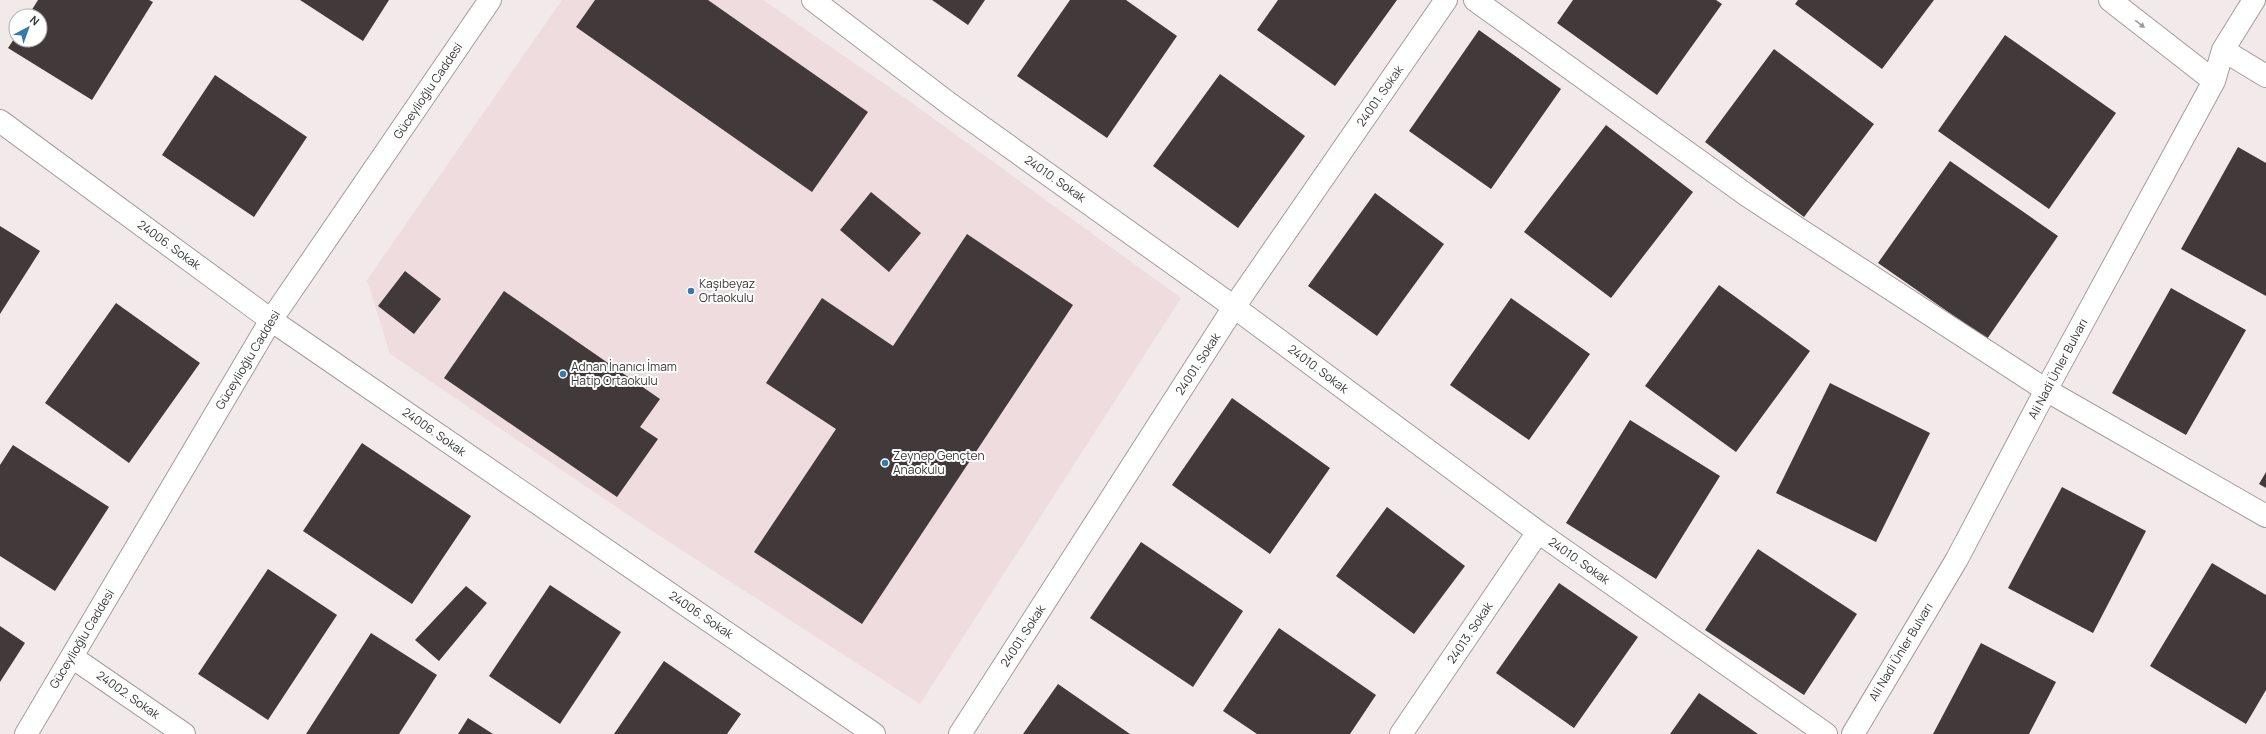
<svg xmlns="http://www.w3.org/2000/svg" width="2266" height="734" viewBox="0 0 2266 734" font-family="Manrope,sans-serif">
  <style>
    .built { fill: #eedcde }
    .building { fill: #41393a }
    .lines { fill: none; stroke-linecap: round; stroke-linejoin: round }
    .minor-casing { stroke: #a59c9d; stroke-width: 24 }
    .tertiary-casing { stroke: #a59c9d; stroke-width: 24 }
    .minor { stroke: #fff; stroke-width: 22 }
    .tertiary { stroke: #fff; stroke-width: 22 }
    .oneway { fill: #9c9b9b }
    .poi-dot { fill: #3579af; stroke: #fff; stroke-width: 1.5 }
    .labels { text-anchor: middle; stroke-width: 4; stroke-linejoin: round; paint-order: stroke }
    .street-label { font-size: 12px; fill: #3a3737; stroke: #fff }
    .poi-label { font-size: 12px; fill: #3a3737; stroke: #fff; text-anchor: start }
  </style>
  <rect width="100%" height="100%" fill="#f2e9ea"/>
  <path class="built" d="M562,0H763L912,103L1181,298L920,704L652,531L390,354L367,280Z"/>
  <path class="building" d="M38,0H149L153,2L92,100L8,48L16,36V40H40V16H28Z
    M300,0H389L363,41Z
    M595,0H708L868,112L812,192L576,27Z
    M932,0H985L968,25Z
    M1070,0H1126L1177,36L1107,138L1017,76Z
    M1278,0H1397L1335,86L1257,30Z
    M1573,0H1716L1722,4L1657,95L1557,23Z
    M1798,0H1934L1882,69L1795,4Z
    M1479,30L1561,89L1491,189L1409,131Z
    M2005,35L2116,113L2049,209L1938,131Z
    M1774,49L1874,124L1804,217L1705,142Z
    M1220,74L1305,136L1238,228L1153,166Z
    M215,75L307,137L254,217L162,155Z
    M1606,125L1693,192L1611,298L1524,232Z
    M2238,147L2266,163V296L2181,249Z
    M1950,161L2058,236L1987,339L1878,263Z
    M871,192L921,233L889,272L840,230Z
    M1375,193L1444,244L1377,336L1308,286Z
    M0,226L40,251L0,314Z
    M967,234L1073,305L862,624L754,552L836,429L766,383L822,298L893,346Z
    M405,271L441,299L414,334L378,306Z
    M1719,285L1810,351L1736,452L1645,386Z
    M2171,288L2246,330L2186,435L2112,393Z
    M504,291L660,399L640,427L658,439L617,497L444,378Z
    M1511,298L1590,354L1529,440L1450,385Z
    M116,303L200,363L129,463L45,403Z
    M1830,383L1930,433L1876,542L1776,493Z
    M1232,398L1330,468L1270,554L1172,485Z
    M1630,420L1720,476L1656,579L1566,523Z
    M362,443L471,516L412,604L303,531Z
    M13,445L109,507L55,591L0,556V465Z
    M2266,472V488L2259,484Z
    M2062,487L2146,531L2093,633L2008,588Z
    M1387,507L1465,566L1414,634L1336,576Z
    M1141,542L1243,611L1193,687L1090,618Z
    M1758,549L1857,614L1804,695L1705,630Z
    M2212,563L2266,595V690L2246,724L2150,666Z
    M268,569L337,615L268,720L198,674Z
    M1559,583L1638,637L1574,728L1496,673Z
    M550,585L621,632L560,724L489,676Z
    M466,586L487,603L439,661L415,640Z
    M0,626L25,643L0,682Z
    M1279,628L1376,695L1350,734H1257L1223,711Z
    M371,633L437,675L399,734H306Z
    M1981,643L2056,682L2029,734H1933Z
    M664,661L741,714L727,734H614Z
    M1058,684L1130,734H1023Z
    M1699,693L1758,734H1670Z
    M468,718L493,734H458Z"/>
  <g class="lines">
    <defs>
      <path id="minor" d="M813,0L951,105L1234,307L1538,532L1826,734
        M1475,0L1748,196L2046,390L2266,516
        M0,121L271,320L874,734
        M72,657L184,734
        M960,734L1234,307L1446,0
        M1401,734L1538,532"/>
      <path id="tertiary" d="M2110,0L2214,81
        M2223,50L2266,76
        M26,734L271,320L490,0
        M1853,734L1957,559L2046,390L2214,81L2223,50L2254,0"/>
    </defs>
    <use href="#minor" class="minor-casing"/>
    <use href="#tertiary" class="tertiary-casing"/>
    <use href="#minor" class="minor"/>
    <use href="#tertiary" class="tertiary"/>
  </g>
  <defs><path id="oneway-solid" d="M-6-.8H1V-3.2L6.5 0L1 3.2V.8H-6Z"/></defs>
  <use class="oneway" href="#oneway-solid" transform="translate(2140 24) rotate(38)"/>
  <g class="poi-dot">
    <circle cx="691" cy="291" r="4"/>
    <circle cx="563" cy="374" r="4"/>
    <circle cx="885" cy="463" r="4"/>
  </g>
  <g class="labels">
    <g class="street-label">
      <text transform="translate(428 91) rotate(-56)" y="4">Güceylioğlu Caddesi</text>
      <text transform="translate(1380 96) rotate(-55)" y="4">24001. Sokak</text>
      <text transform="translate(1055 179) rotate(35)" y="4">24010. Sokak</text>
      <text transform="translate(169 245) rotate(36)" y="4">24006. Sokak</text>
      <text transform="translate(248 360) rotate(-59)" y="4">Güceylioğlu Caddesi</text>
      <text transform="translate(1198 364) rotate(-57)" y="4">24001. Sokak</text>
      <text transform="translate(1318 369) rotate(37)" y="4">24010. Sokak</text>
      <text transform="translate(2058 369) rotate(-62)" y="4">Ali Nadi Ünler Bulvarı</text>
      <text transform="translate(434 432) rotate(35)" y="4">24006. Sokak</text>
      <text transform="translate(1579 561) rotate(35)" y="4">24010. Sokak</text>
      <text transform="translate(701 615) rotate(34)" y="4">24006. Sokak</text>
      <text transform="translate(1470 633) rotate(-56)" y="4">24013. Sokak</text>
      <text transform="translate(1023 636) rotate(-57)" y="4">24001. Sokak</text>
      <text transform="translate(82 639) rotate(-59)" y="4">Güceylioğlu Caddesi</text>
      <text transform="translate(1901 652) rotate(-59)" y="4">Ali Nadi Ünler Bulvarı</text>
      <text transform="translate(128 695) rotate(35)" y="4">24002. Sokak</text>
    </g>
    <g class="poi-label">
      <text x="699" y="288">Kaşıbeyaz<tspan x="699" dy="14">Ortaokulu</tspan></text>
      <text x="571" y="371">Adnan İnanıcı İmam<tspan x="571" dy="14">Hatip Ortaokulu</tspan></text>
      <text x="893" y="460">Zeynep Gençten<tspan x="893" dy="14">Anaokulu</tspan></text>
    </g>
  </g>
  <g transform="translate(28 28) rotate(41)"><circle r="19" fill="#ffffff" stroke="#b0afaf"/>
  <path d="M0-3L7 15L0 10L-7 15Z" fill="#3579af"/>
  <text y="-6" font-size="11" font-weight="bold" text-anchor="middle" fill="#3a3737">N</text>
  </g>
</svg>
